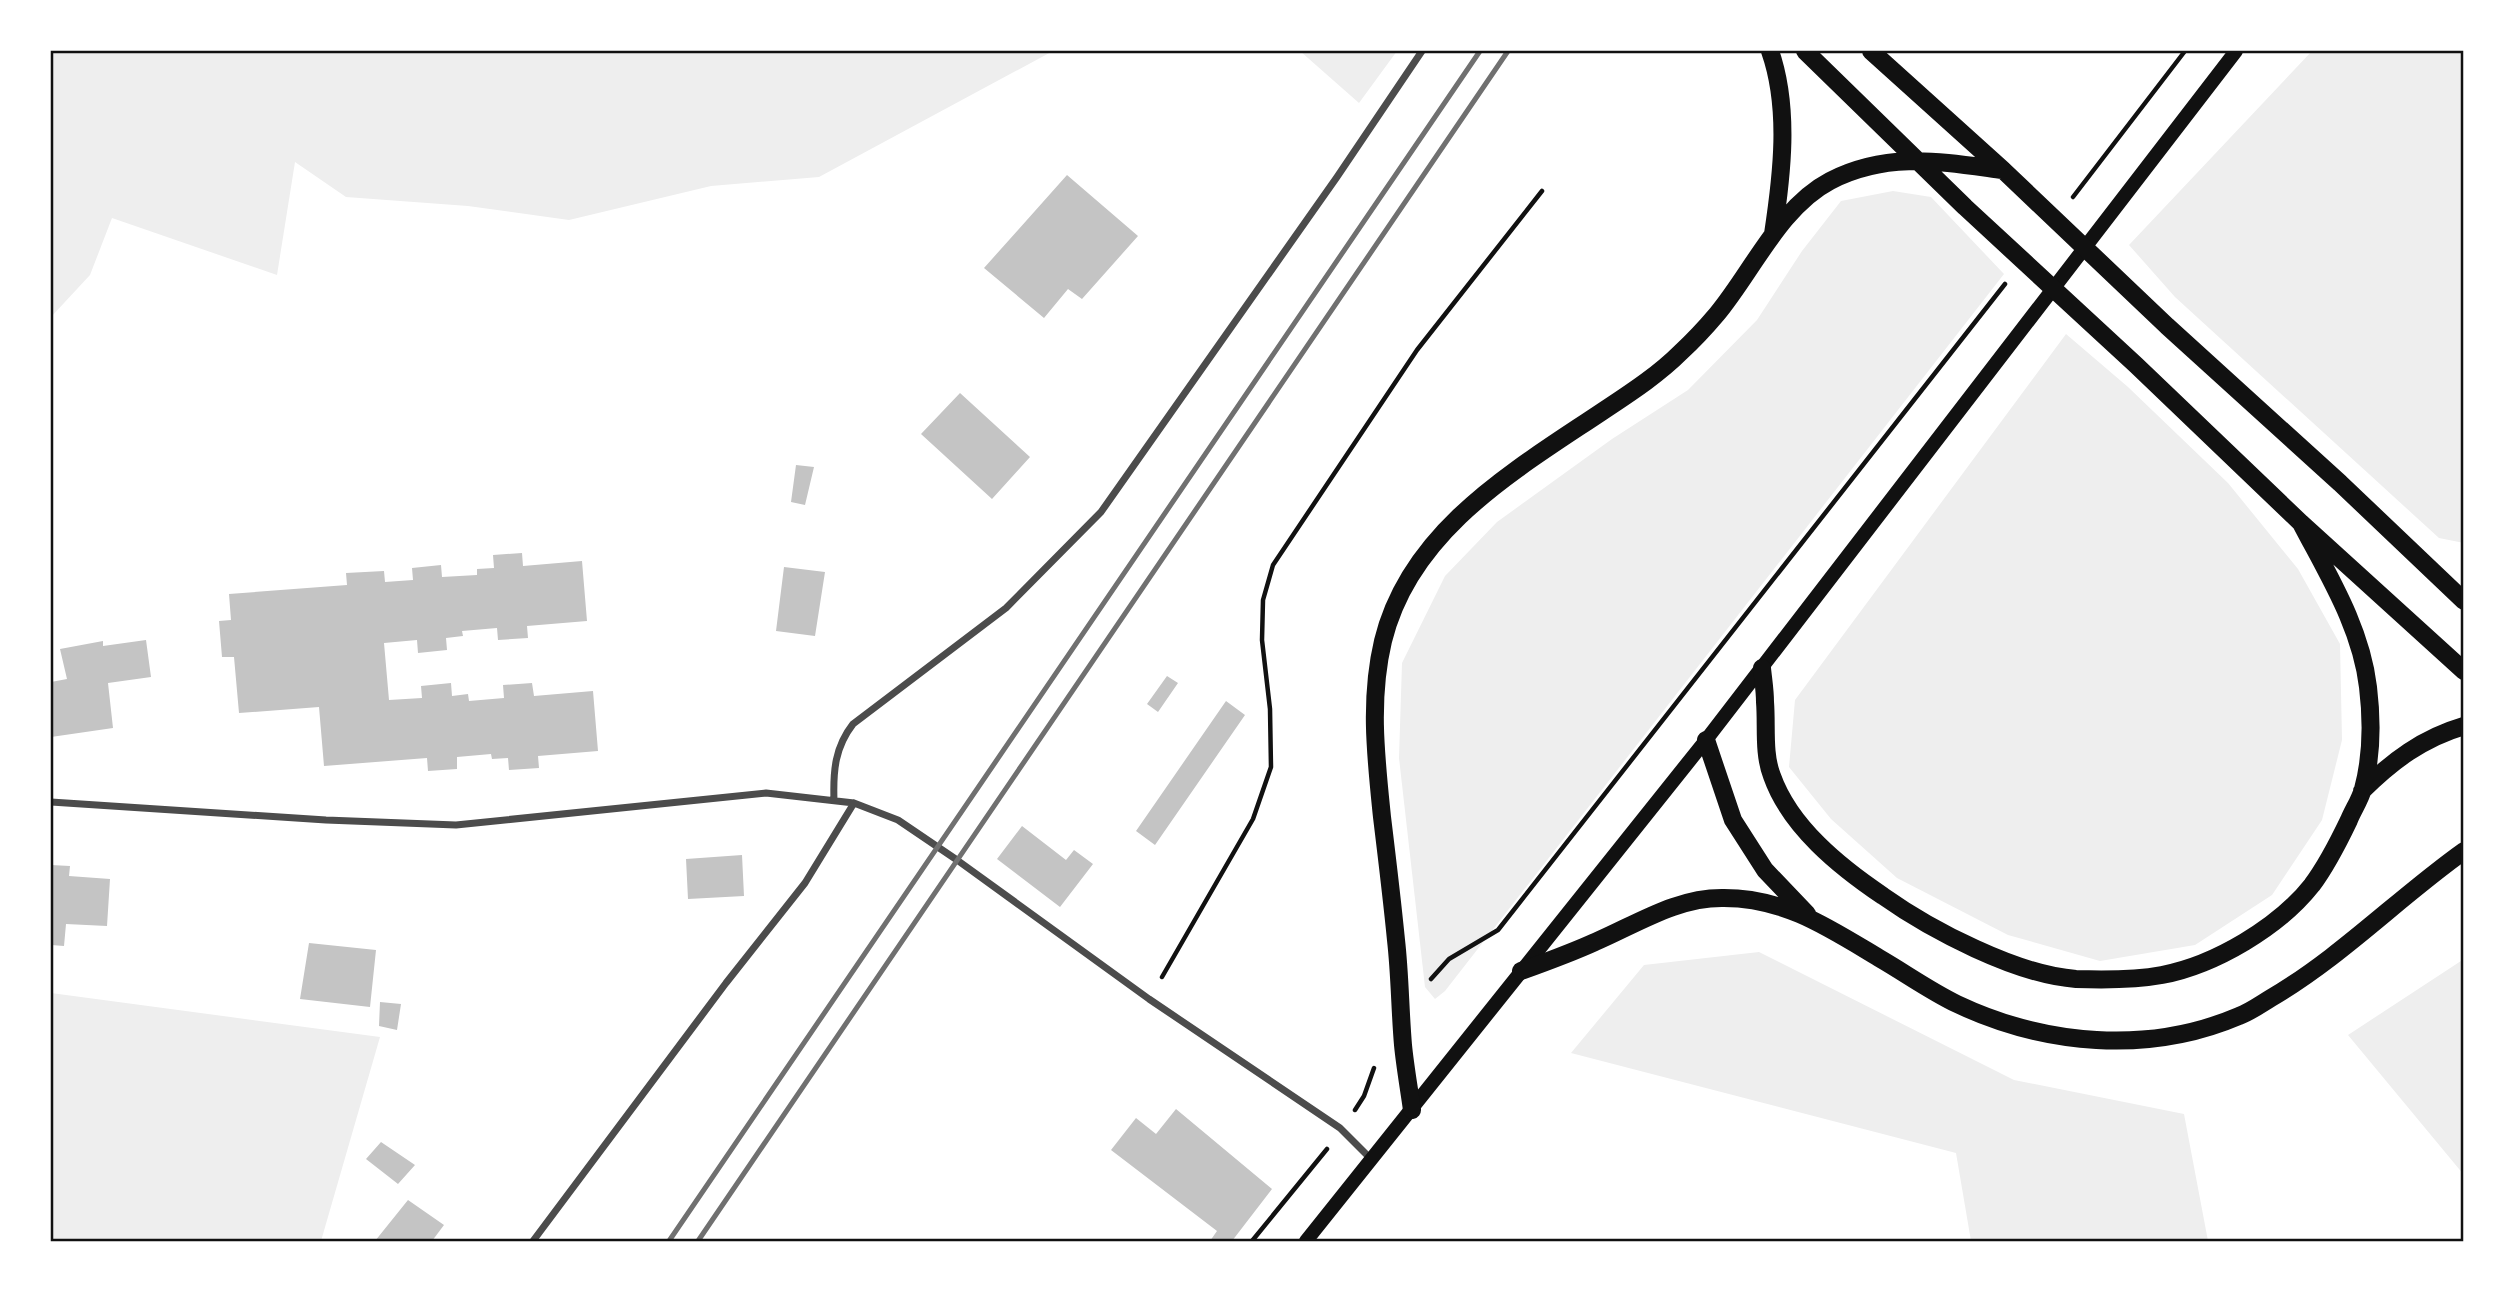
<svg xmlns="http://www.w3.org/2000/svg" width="2515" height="1292" viewBox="0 0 2515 1292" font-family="'Source Sans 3',sans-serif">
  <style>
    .green { fill: #eee }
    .building { fill: #c4c4c4 }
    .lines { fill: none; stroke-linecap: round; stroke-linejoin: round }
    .path { stroke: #111; stroke-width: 4.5 }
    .minor { stroke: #4c4c4c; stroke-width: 7 }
    .secondary { stroke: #111; stroke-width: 14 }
    .primary { stroke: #111; stroke-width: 18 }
    .rail { stroke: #707070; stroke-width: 5 }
    .neatline { fill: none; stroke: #111; stroke-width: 2.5 }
  </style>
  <rect width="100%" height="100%" fill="#fff"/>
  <path class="green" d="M51,51H1053L819,177L711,186L569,220L468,206L346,197L295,162L277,275L112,218L90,275L51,317Z
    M1300,51H1397L1359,103Z
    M2312,51H2464V543L2439,538L2175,297L2129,245Z
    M1893,191L1931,197L2004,274L1445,991L1435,999L1425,987L1399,758L1402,663L1445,576L1497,522L1612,439L1688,390L1757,320L1802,251L1841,201Z
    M2066,334L2128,387L2228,483L2298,569L2340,644L2342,740L2322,820L2272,895L2195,945L2100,961L2008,935L1897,878L1831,819L1789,767L1795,700Z
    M1759,952L2014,1080L2184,1114L2208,1241H1971L1956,1153L1571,1053L1644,965Z
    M2464,959V1175L2348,1035Z
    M51,993L380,1037L321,1241H51Z"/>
  <path class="building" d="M1067,175L1138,236L1082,299L1068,289L1044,318L984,268Z
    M960,393L1030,457L992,499L921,434Z
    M796,465L814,467L805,505L791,502Z
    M522,553L523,566L582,561L587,621L527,626L528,638L498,640L497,628L462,631L463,636L446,638L447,650L418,653L417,640L384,643L389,700L422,698L421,686L451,683L452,696L468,694L469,701L504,698L503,685L532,683L534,696L593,691L598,751L538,756L539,768L509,770L508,758L492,759L491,754L457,757V769L428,771L427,758L324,766L319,707L239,713L234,657H222L219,621L231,620L229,594L347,585L346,573L384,571L385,582L413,580L412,568L441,565L442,577L477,575V569L494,568L493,555Z
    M784,567L825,572L815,636L776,631Z
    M146,640L151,677L108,683L113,728L51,737V682L67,679L60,649L103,641V646Z
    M1167,676L1178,683L1158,712L1147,704Z
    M1226,701L1245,715L1155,845L1136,831Z
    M1022,826L1066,860L1074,850L1093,864L1060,907L997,859Z
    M742,855L744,896L688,899L686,859Z
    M51,865L70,866L69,876L110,879L107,926L66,924L64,946L51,945Z
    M309,943L376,950L370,1007L300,999Z
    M380,1002L401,1004L397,1030L379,1026Z
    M1176,1109L1272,1189L1232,1241H1210L1217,1231L1111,1150L1136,1118L1156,1134Z
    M381,1142L415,1165L398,1184L366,1159Z
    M408,1200L444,1225L432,1241H375Z"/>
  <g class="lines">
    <path class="path" d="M2073,197L2185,51
      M1162,977L1253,819L1271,767L1270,709L1262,640L1263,600L1273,565L1417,350L1542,191
      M1431,979L1449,959L1498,930L2005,284
      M1355,1110L1364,1096L1374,1068
      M1252,1241L1327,1149"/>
    <path class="minor" d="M834,800C833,771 835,747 853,724L1006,608L1101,512L1337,177L1422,51
      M51,802L326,820L456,825L766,793L854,803L898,820L957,860L1149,999L1340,1128L1372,1160
      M533,1241L726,983L805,883L854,803"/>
    <path class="secondary" d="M1306,1241L1706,740L2236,51"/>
    <path class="primary" d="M1770,51C1790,108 1782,175 1773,234
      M1805,51L1965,207L2136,365L2301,523L2464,671
      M1871,51L2003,170L2167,326L2340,483L2464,601
      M1762,668C1763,679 1765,690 1765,702C1767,726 1763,753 1772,776C1790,827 1840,867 1883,896C1931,930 2017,975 2076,979C2104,980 2135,980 2162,975C2215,965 2279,927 2312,885C2327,865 2338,843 2349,820C2353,810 2360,800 2363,789C2372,756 2372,720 2368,687C2361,627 2328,575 2301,523
      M1706,740L1733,820L1765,870L1807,914
      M2362,791C2392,761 2423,738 2464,726
      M1521,971C1546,962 1571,953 1595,942C1637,924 1677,897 1724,898C1785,898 1829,928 1879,958C1905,973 1930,991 1957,1004C2044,1045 2148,1055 2239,1016C2250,1012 2261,1004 2271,998C2341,957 2398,898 2464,851
      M1412,1110C1409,1088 1405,1066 1403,1045C1400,1010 1400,975 1396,940C1392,899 1387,858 1382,817C1376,758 1369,700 1383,641C1410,530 1515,470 1603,411C1630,393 1658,375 1681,352C1694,340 1706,327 1717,314C1752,272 1780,207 1830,181C1888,151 1943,162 2003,170"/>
    <path class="rail" d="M669,1241L1480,51
      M698,1241L1508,51"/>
  </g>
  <rect width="2515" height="1292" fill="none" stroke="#ffffff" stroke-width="105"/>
  <rect x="52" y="52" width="2410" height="1188" class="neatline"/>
</svg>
